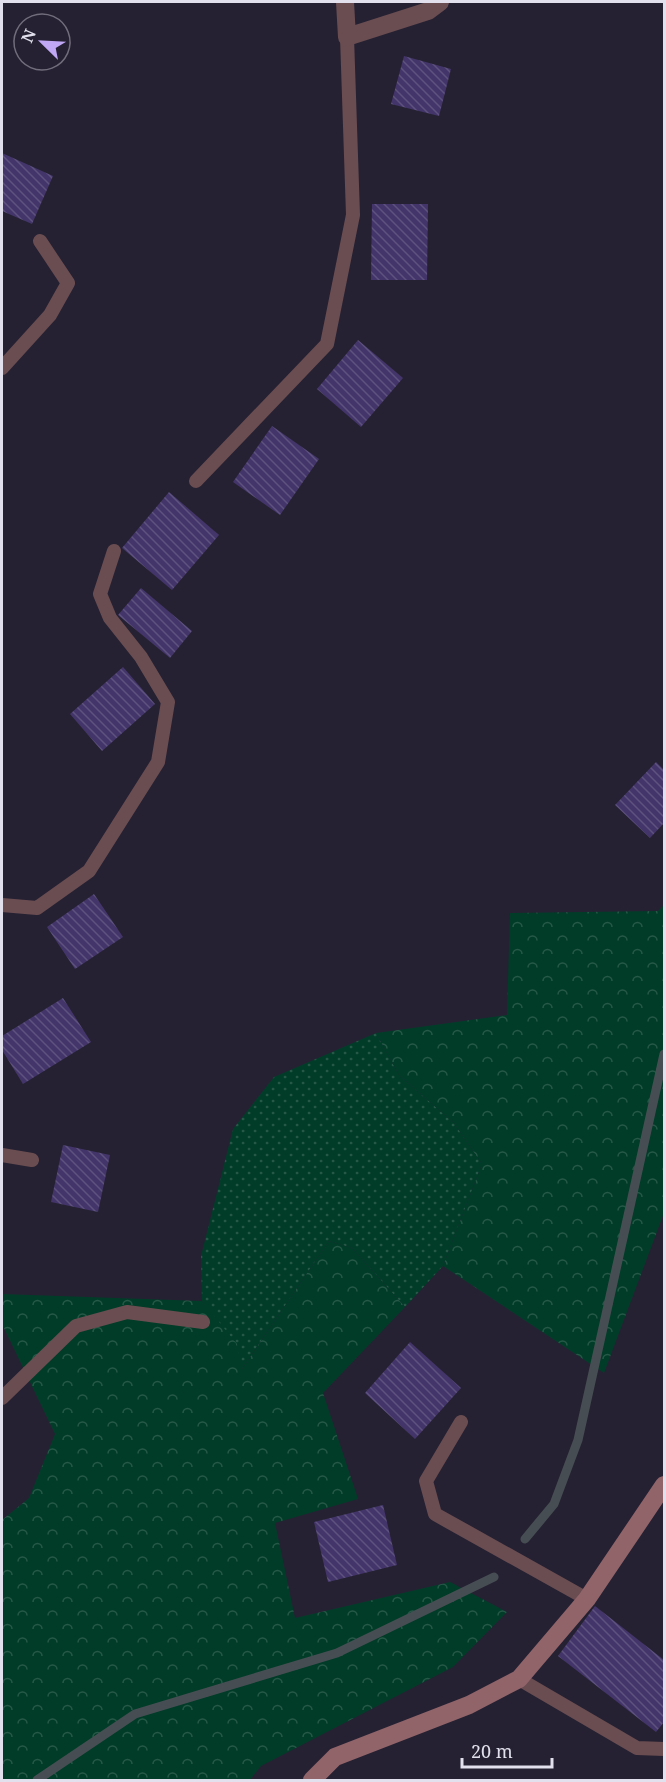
<svg xmlns="http://www.w3.org/2000/svg" width="666" height="1782" viewBox="0 0 666 1782" font-family="'Noto Serif',serif">
  <style>
    .grass { fill: url(#grass-dots) }
    .forest { fill: url(#forest-crowns) }
    .lines { fill: none; stroke-linecap: round; stroke-linejoin: round }
    .stream { stroke: #474e53; stroke-width: 9 }
    .building { fill: url(#building-back-hatch) }
    .lane { stroke: #6a4d51; stroke-width: 14 }
    .street { stroke: #6a4d51; stroke-width: 18 }
    .secondary { stroke: #91646a; stroke-width: 18 }
  </style>
  <defs>
    <pattern id="grass-dots" width="8" height="8" patternUnits="userSpaceOnUse" patternTransform="scale(1.5)"><rect width="8" height="8" fill="#013c28"/><path d="M2 2h.1M6 6h.1" fill="none" stroke="#265847" stroke-width="1.8" stroke-linecap="round"/></pattern>
    <pattern id="forest-crowns" width="20" height="18" patternUnits="userSpaceOnUse" patternTransform="scale(1.5)"><rect width="20" height="18" fill="#013c28"/><path d="M2 6a3 3 0 1 1 6 0M12 15a3 3 0 1 1 6 0" fill="none" stroke="#265847"/></pattern>
    <pattern id="building-back-hatch" width="6" height="6" patternUnits="userSpaceOnUse" patternTransform="scale(1.5)"><rect width="6" height="6" fill="#43356a"/><path d="M-1 5l2 2M0 0l6 6M5-1l2 2" fill="none" stroke="#5e527f"/></pattern>
  </defs>
  <rect width="100%" height="100%" fill="#252132"/>
  <path class="grass" d="M376,1033L399,1075L454,1123L482,1164L443,1266L405,1307L352,1248L329,1241L242,1369L202,1301L201,1256L233,1129L274,1077Z"/>
  <path class="forest" d="M664,905V1213L604,1373L443,1266L482,1164L454,1123L399,1075L376,1033L507,1015L510,913L658,911Z
    M329,1241L352,1248L405,1307L323,1393L358,1499L275,1523L295,1618L450,1582L507,1612L453,1667L261,1766L250,1780H2V1520L29,1498L55,1434L2,1324V1294L202,1301L237,1344L242,1369Z"/>
  <g class="lines">
    <path class="stream" d="M525,1539L554,1504L578,1440L664,1054
      M37,1780L135,1714L337,1653L494,1577"/>
  </g>
  <path class="building" d="M404,56L451,69L439,116L391,104Z
    M2,153L53,176L32,224L2,211Z
    M372,204H428L427,280H371Z
    M358,340L403,378L361,427L317,389Z
    M272,426L319,459L280,515L233,482Z
    M169,492L219,535L172,590L122,548Z
    M141,588L192,631L170,658L118,615Z
    M123,667L155,704L102,751L70,714Z
    M656,762L664,770V823L650,838L615,805Z
    M94,894L123,937L75,969L47,927Z
    M63,998L91,1042L23,1084L2,1050V1036Z
    M63,1145L110,1155L98,1212L51,1202Z
    M410,1342L461,1388L415,1439L365,1393Z
    M383,1505L397,1565L328,1582L314,1522Z
    M595,1606L664,1660V1722L656,1732L558,1656Z"/>
  <g class="lines">
    <path class="lane" d="M2,368L50,315L68,283L40,241
      M196,481L327,344L353,215L347,37
      M2,905L37,908L89,871L158,762L168,702L141,657L110,618L100,594L114,551
      M2,1155L32,1160
      M2,1398L76,1326L127,1312L203,1322
      M461,1422L426,1481L435,1514L587,1599
      M519,1679L637,1748L664,1749"/>
    <path class="street" d="M345,2L347,37L428,11L440,2"/>
    <path class="secondary" d="M312,1780L335,1757L469,1705L519,1679L587,1599L664,1485"/>
  </g>
  <rect width="666" height="1782" fill="none" stroke="#e2e0ec" stroke-width="6"/>
  <g transform="translate(42 42) rotate(294)"><circle r="28" fill="#252132" stroke="#716d7c" stroke-width="1.5"/>
  <path d="M0-4.5L10 22L0 15L-10 22Z" fill="#c0a8f4"/>
  <text y="-9" font-size="16" font-weight="bold" text-anchor="middle" fill="#e2e0ec">N</text>
  </g>
  <path d="M462 1758v9h90v-9" fill="none" stroke="#e2e0ec" stroke-width="3"/>
  <text x="471" y="1758" font-size="18" fill="#e2e0ec" stroke="#252132" stroke-width="4.5" paint-order="stroke">20 m</text>
</svg>
